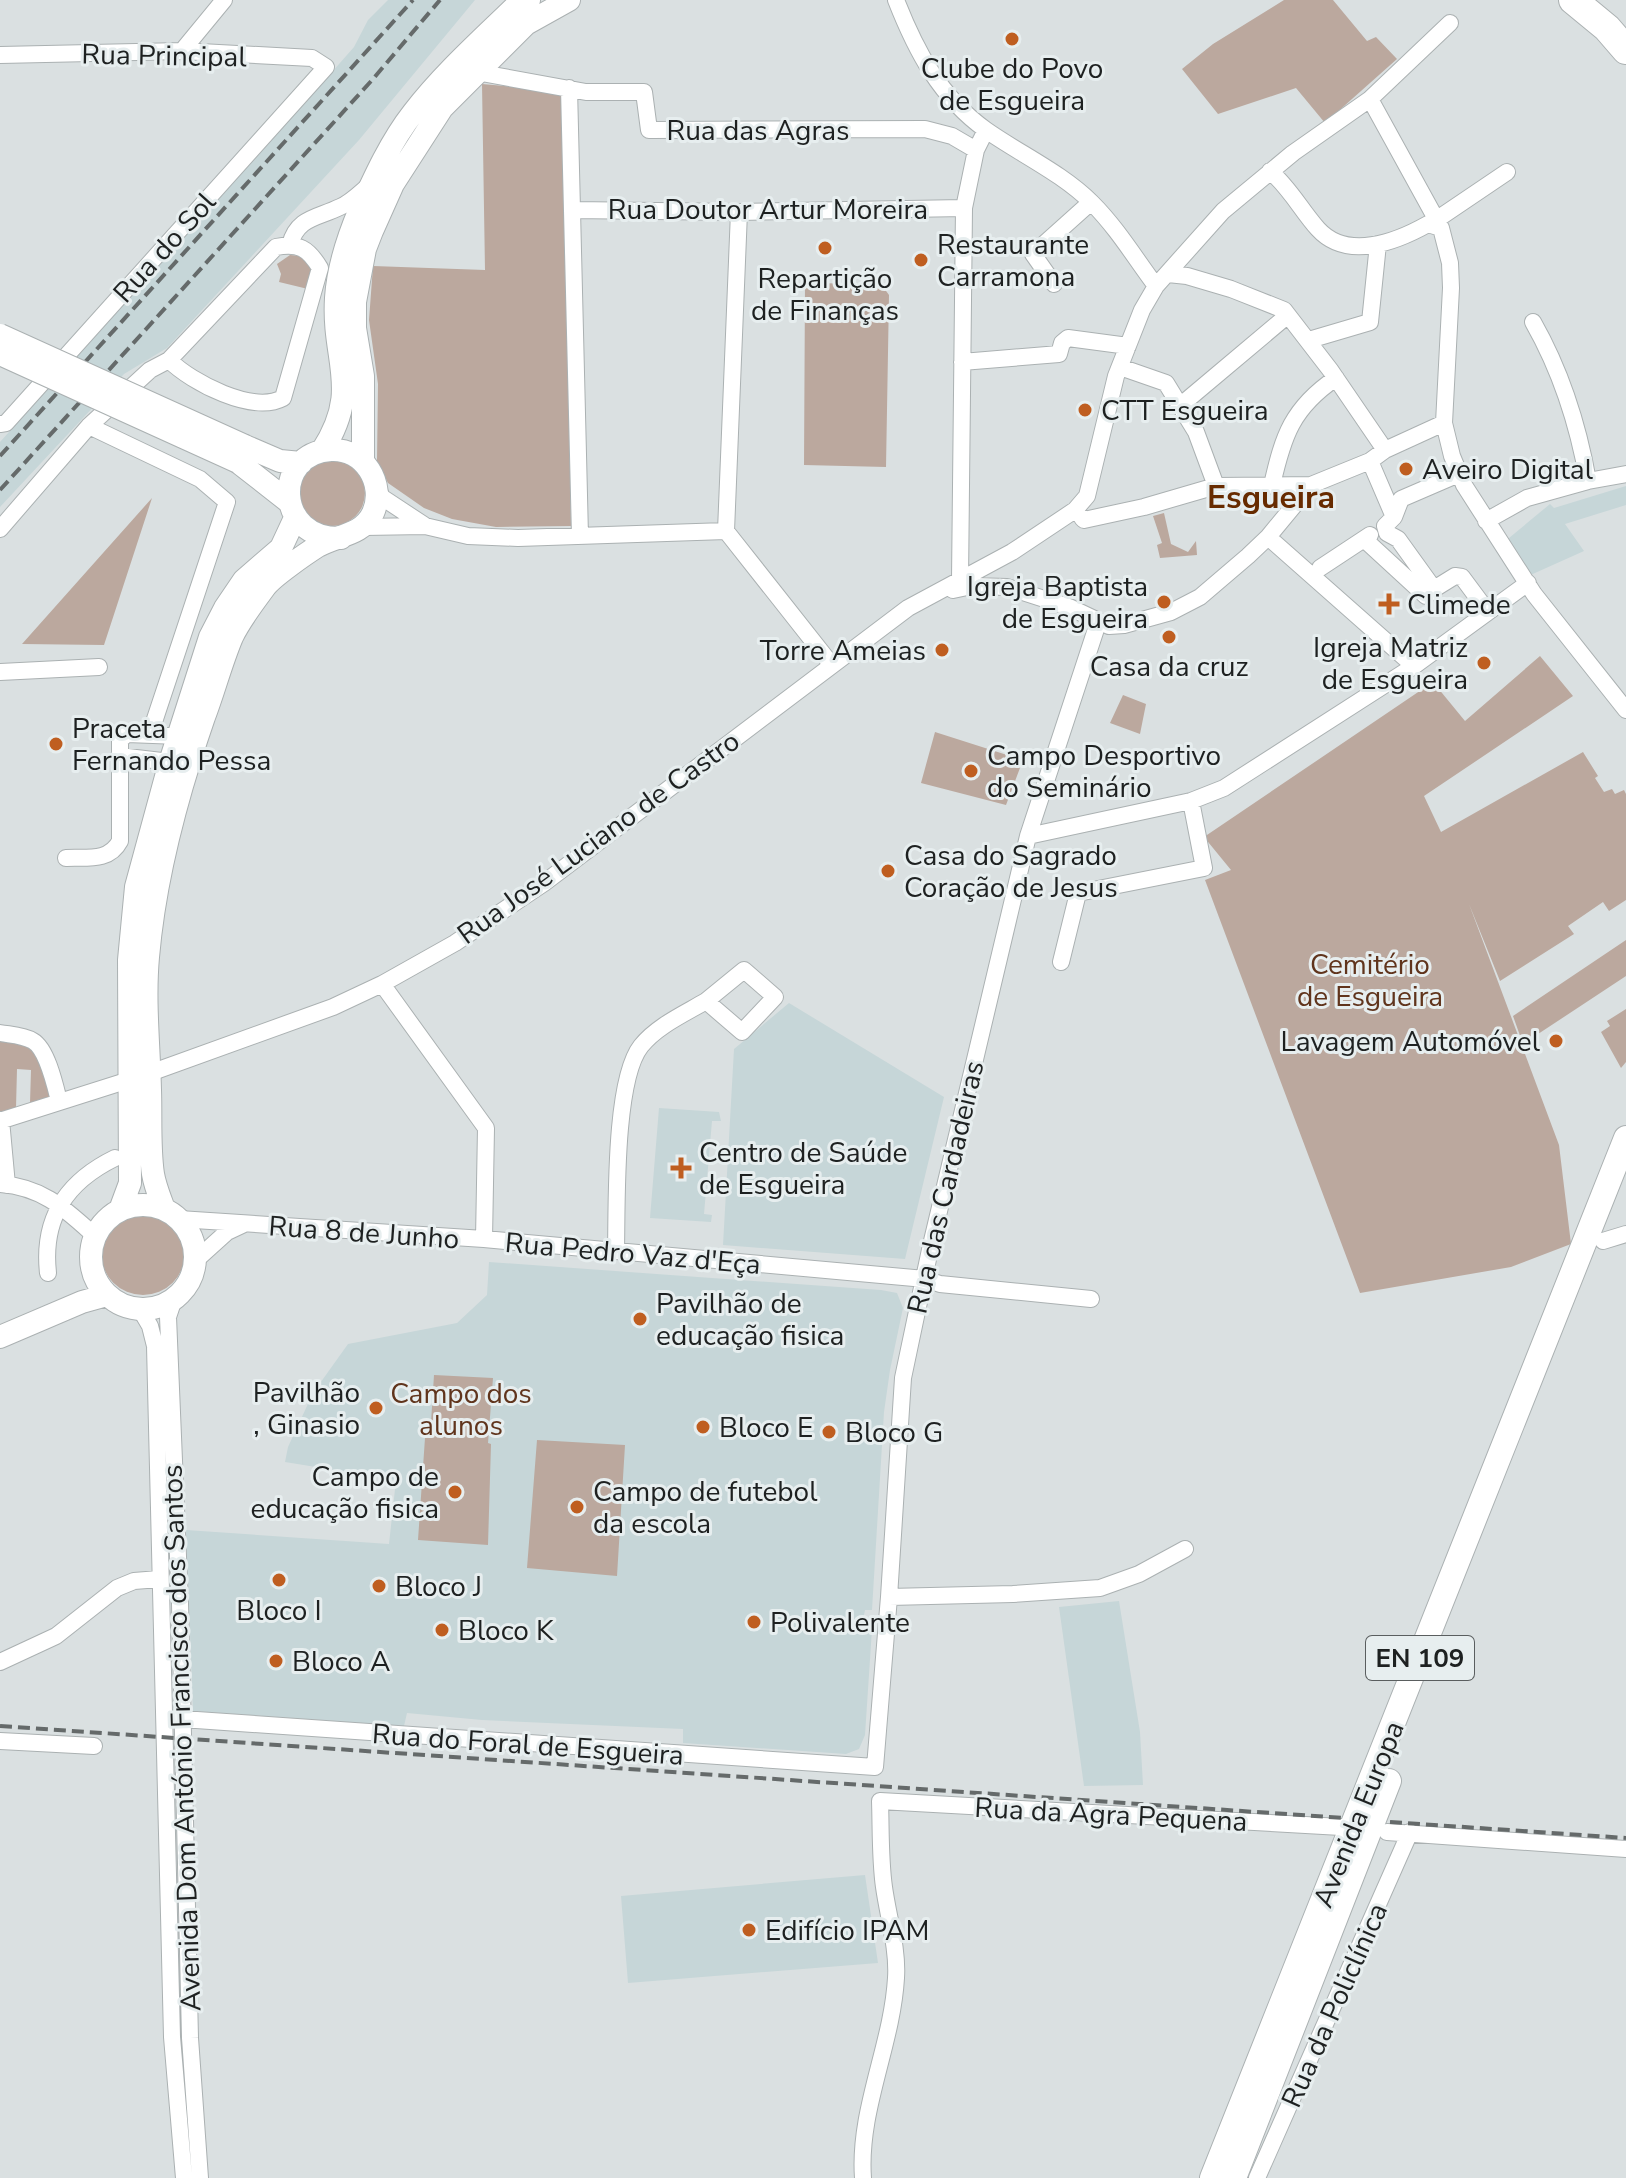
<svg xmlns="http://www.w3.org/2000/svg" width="1626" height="2178" viewBox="0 0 1626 2178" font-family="'Nunito Sans',sans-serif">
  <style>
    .built { fill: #c6d6d8 }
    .green { fill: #bba89e }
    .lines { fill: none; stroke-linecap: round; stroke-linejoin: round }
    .street-casing { stroke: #abb1b2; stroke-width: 18 }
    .secondary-casing { stroke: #abb1b2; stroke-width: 24 }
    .primary-casing { stroke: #abb1b2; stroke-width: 26 }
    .highway-casing { stroke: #abb1b2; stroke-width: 30 }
    .street { stroke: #fff; stroke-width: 16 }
    .secondary { stroke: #fff; stroke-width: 22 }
    .primary { stroke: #fff; stroke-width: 24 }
    .highway { stroke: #fff; stroke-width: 28 }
    .rail { stroke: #656a6a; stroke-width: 4; stroke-dasharray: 12 6; stroke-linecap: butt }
    .secondary-bridge-casing { stroke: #abb1b2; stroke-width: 24; stroke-linecap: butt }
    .secondary-bridge { stroke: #fff; stroke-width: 22 }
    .poi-dot { fill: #bf5e20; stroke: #e7eeef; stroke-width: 3 }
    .labels { text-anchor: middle; stroke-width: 6; stroke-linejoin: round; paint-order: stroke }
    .shield { fill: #e7eeef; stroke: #5a5e5f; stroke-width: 2 }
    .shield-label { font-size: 26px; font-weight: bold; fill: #1e2121 }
    .street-label { font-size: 28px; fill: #1e2121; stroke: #e7eeef }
    .poi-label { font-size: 28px; fill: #1e2121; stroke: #e7eeef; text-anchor: start }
    .park-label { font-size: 28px; fill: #60341c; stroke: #e7eeef }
    .quarter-label { font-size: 32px; font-weight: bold; fill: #672b00; stroke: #e7eeef }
  </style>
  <rect width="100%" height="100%" fill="#dae0e1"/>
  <path class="built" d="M388,0H475L359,140L167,348L124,374L0,507V442L280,131L354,47L368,20Z
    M1626,486V505L1565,524L1584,551L1526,577L1503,543L1550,504L1554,508Z
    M789,1003L944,1097L905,1259L723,1245L734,1049Z
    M659,1108L719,1112L721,1121H712L704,1214L712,1215L711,1222L650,1218Z
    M489,1262L881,1290L897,1293L903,1308L890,1370L884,1412L872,1610H865L862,1625L872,1629L865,1735L859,1749L846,1754L683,1743V1729L482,1720L407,1713L404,1726L193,1711L186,1530L389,1544L396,1480L285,1462L288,1447L313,1393L348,1344L457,1323L487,1295Z
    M1119,1601L1140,1732L1143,1785L1084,1786L1059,1607Z
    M865,1875L878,1963L628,1983L621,1896Z"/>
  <path class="green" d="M1284,0H1333L1367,41L1376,37L1397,59L1325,123L1296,88L1218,114L1182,69L1213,44Z
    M482,84L563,91L571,526L496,527L452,519L424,508L388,483L377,461L378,384L369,320L373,266L485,270Z
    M290,255C313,256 314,272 308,289L279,282L281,274L277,264Z
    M805,283L881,284L889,295L886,467L804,465Z
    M299 493a33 33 0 1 1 66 0a33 33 0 1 1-66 0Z
    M152,498L104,645L22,644Z
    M1164,513L1171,544L1188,552L1196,541L1197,555L1160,558L1157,545L1162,543L1153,516Z
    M1540,656L1573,696L1424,796L1441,832L1583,752L1598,776L1595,778L1604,792L1612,789L1615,794L1624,790L1626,794V900L1609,911L1603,902L1568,926L1574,934L1500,981L1469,904L1559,1145L1571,1244L1511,1267L1360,1293L1205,880L1231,870L1204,837L1433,682L1465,721Z
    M1123,695L1146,704L1140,734L1110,723Z
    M935,732L1023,760L1006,805L921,783Z
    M1626,940V976L1523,1044L1513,1016Z
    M1626,1009V1062L1621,1068L1601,1032L1610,1026L1607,1021Z
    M0,1037L36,1043L54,1095L30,1103L31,1070L17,1069L16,1108L0,1113Z
    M101 1253a42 42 0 1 1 84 0a42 42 0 1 1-84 0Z
    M434,1375L493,1378L488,1443L491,1444L488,1545L418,1540L425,1438H430Z
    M537,1440L625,1445L617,1576L527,1568Z"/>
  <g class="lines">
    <defs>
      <path id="street" d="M896,0C916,51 940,97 986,130C1020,154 1062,173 1092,203C1117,228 1135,258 1156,286
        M182,51L224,0
        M0,55L182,51L312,58L326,67L6,423L0,424
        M476,72L586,92H644L649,130L925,129L952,136L976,150
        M569,88L580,536
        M1370,99L1441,228L1450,263L1451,288L1444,423L1452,456L1464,485L1534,594L1626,710
        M1270,171C1290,188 1301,210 1318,229C1347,261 1396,242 1428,224L1441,228
        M572,210L739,212L964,208
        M1436,220L1507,172
        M290,245C297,217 318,218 340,207C350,203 359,194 367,187
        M1168,274L1187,276L1231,289L1284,310L1331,371L1385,450
        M1054,284L1033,254L1091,202
        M1533,322C1562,373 1578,424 1588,481
        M1304,336L1309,340L1370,322L1378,244
        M962,362L1059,354L1062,343L1068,338L1128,346
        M1120,367L1166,383L1196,432L1216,486
        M1181,405L1288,315
        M89,426L200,479L227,502L150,734
        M1370,461L1394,517L1385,526L1387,533L1398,539L1434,589L1455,576L1462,577L1488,612
        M1272,485C1283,436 1292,408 1336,378
        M377,490L383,498L424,525
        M1394,517L1401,499L1459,474
        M1082,518L1084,520L1144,507L1216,486L1311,485
        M1486,521L1527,498L1588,481L1626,474
        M363,527L425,526L468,536L518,538L726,531
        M0,529L89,426L150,370L169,360L276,247C299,243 308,248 320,268L283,398C253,414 192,383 169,360
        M726,531L739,212
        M726,531L831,664
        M1268,537L1414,666
        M1364,539L1426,596L1434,589
        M1320,568L1370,535
        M960,580L964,208L976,150L986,130
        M953,590L972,586L1007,587L1069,607L1109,626L1124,625L1171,612L1200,597L1248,556L1268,537L1311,485L1370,461L1385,450L1444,423
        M0,672L99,667
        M119,756L170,762
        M1028,836L1191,801L1224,788L1414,666L1528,583
        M66,858C87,857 109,862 120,841V740L127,734L179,736
        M1061,962L1078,893L1204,868L1191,801
        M382,984L486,1128L484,1239
        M0,1033C11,1035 23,1035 33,1041C47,1049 55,1085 59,1101
        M150,1073L333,1007L382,984L455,943L544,883L908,608L1012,552L1075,510L1087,496L1116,376L1142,310L1156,286L1223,211L1293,153L1370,99L1450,23
        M1,1120L7,1185
        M0,1121L129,1080
        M0,1184C43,1187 65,1209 95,1236
        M179,1219L484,1239L925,1279L940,1284L1091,1299
        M1603,1241L1626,1234
        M616,1251C617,1205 614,1080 641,1046C657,1026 684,1014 706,1001L742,1032L775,997L744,970L706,1001
        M196,1260L227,1232L244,1224
        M48,1273C42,1218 66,1182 115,1158
        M174,1299L168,1317L180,1604L190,2038L200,2178
        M140,1309L150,1326L155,1346L172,2037L184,2178
        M889,1597L1013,1594L1100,1588L1139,1574L1185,1549
        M0,1662L56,1636L117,1588L134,1581L159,1579
        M182,1719L875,1767L889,1597L903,1378L931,1245L1028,836L1098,623
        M0,1741L94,1746
        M1387,1832L1626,1849
        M863,2178C858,2110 892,2046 896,1978C898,1949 888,1916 884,1887C880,1859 881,1829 880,1801L1341,1827
        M1257,2178L1410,1832"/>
      <path id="secondary" d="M245,446L280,461L301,463
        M322,451C362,389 332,362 336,298C338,267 348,237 360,209C375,176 391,141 413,113C443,74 480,41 515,7L529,0
        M238,462L289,502
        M363,462V376L355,328V302L365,249L372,231L393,184L442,108L526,24L569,0
        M91 1257a52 52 0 1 1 104 0a52 52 0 1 1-104 0Z
        M164,1209C160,1198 155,1186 153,1174C149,1147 151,1118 150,1090C149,1046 144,1001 148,957C155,875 177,795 204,717C214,691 221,663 232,637C240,620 254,602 265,587C272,577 307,553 318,546C337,535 362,536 373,513C386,484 364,448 331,450C272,453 275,540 341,538
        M120,1210L130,1183L129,960L136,887L170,762L210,637L225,608L244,580L281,548L295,518
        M0,1337L82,1302L107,1295"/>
      <path id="primary" d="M1212,2178L1626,1138
        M1234,2178L1389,1781"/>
      <path id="highway" d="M1573,0L1607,28L1626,50"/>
    </defs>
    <use href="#street" class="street-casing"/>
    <use href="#secondary" class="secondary-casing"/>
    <use href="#primary" class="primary-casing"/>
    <use href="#highway" class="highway-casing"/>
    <use href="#street" class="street"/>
    <use href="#secondary" class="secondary"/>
    <use href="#primary" class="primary"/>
    <use href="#highway" class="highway"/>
    <path class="rail" d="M0,456L413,0
      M0,490L373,79L440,0
      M0,1726L1344,1818
      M1390,1822L1626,1838"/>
    <defs>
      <path id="secondary-bridge" d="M0,335L245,446
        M0,354L238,462"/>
    </defs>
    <use href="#secondary-bridge" class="secondary-bridge-casing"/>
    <use href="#secondary-bridge" class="secondary-bridge"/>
  </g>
  <g class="poi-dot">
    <circle cx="1012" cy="39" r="8"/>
    <circle cx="825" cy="248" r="8"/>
    <circle cx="921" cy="260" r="8"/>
    <circle cx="1085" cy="410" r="8"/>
    <circle cx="1406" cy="469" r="8"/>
    <circle cx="1164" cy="602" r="8"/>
    <path d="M1385 592h8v8h8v8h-8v8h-8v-8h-8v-8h8z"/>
    <circle cx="1169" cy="637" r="8"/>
    <circle cx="942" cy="650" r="8"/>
    <circle cx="1484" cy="663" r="8"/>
    <circle cx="56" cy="744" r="8"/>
    <circle cx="971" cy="771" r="8"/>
    <circle cx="888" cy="871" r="8"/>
    <circle cx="1556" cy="1041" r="8"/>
    <path d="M677 1156h8v8h8v8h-8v8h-8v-8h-8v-8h8z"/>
    <circle cx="640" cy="1319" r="8"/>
    <circle cx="376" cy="1408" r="8"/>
    <circle cx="703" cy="1427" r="8"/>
    <circle cx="829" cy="1432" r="8"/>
    <circle cx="455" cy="1492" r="8"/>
    <circle cx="577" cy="1507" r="8"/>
    <circle cx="279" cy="1580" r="8"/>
    <circle cx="379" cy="1586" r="8"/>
    <circle cx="754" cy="1622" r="8"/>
    <circle cx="442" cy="1630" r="8"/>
    <circle cx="276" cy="1661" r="8"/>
    <circle cx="749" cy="1930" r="8"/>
  </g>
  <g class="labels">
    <rect class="shield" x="1366" y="1636" width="108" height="44" rx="6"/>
    <g class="shield-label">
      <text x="1420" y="1667">EN 109</text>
    </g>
    <g class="street-label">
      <text transform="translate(164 55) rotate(1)" y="10">Rua Principal</text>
      <text x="758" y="140">Rua das Agras</text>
      <text x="768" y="219">Rua Doutor Artur Moreira</text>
      <text transform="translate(164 247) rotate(-48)" y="10">Rua do Sol</text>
      <text transform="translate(598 837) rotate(-36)" y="10">Rua José Luciano de Castro</text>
      <text transform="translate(945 1187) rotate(-77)" y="10">Rua das Cardadeiras</text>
      <text transform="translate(364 1232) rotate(4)" y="10">Rua 8 de Junho</text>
      <text transform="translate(633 1253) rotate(5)" y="10">Rua Pedro Vaz d'Eça</text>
      <text transform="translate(181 1738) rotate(-92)" y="10">Avenida Dom António Francisco dos Santos</text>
      <text transform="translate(528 1744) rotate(4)" y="10">Rua do Foral de Esgueira</text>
      <text transform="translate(1111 1814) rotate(3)" y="10">Rua da Agra Pequena</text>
      <text transform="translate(1358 1814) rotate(-68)" y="10">Avenida Europa</text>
      <text transform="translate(1334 2005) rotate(-66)" y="10">Rua da Policlínica</text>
    </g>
    <g class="poi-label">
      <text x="1012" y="78" text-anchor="middle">Clube do Povo<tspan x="1012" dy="32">de Esgueira</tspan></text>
      <text x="937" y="254">Restaurante<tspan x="937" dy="32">Carramona</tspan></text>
      <text x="825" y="288" text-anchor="middle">Repartição<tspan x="825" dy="32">de Finanças</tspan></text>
      <text x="1101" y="420">CTT Esgueira</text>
      <text x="1422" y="479">Aveiro Digital</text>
      <text x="1148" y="596" text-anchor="end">Igreja Baptista<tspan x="1148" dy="32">de Esgueira</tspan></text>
      <text x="1407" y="614">Climede</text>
      <text x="1468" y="657" text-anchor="end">Igreja Matriz<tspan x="1468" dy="32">de Esgueira</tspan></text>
      <text x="926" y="660" text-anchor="end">Torre Ameias</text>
      <text x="1169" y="676" text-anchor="middle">Casa da cruz</text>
      <text x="72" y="738">Praceta<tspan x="72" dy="32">Fernando Pessa</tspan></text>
      <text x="987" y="765">Campo Desportivo<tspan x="987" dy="32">do Seminário</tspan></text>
      <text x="904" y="865">Casa do Sagrado<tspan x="904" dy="32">Coração de Jesus</tspan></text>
      <text x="1540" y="1051" text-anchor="end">Lavagem Automóvel</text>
      <text x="699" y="1162">Centro de Saúde<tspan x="699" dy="32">de Esgueira</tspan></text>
      <text x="656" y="1313">Pavilhão de<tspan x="656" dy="32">educação fisica</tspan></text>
      <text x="360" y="1402" text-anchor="end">Pavilhão<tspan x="360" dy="32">, Ginasio</tspan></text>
      <text x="719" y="1437">Bloco E</text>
      <text x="845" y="1442">Bloco G</text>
      <text x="439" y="1486" text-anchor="end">Campo de<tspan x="439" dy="32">educação fisica</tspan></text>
      <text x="593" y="1501">Campo de futebol<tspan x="593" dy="32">da escola</tspan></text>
      <text x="395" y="1596">Bloco J</text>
      <text x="279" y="1620" text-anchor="middle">Bloco I</text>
      <text x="770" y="1632">Polivalente</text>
      <text x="458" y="1640">Bloco K</text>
      <text x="292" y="1671">Bloco A</text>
      <text x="765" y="1940">Edifício IPAM</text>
    </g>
    <g class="park-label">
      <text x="1370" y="974">Cemitério<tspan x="1370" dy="32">de Esgueira</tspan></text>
      <text x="461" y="1403">Campo dos<tspan x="461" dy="32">alunos</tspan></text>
    </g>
    <g class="quarter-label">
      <text x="1271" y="508">Esgueira</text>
    </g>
  </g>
</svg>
